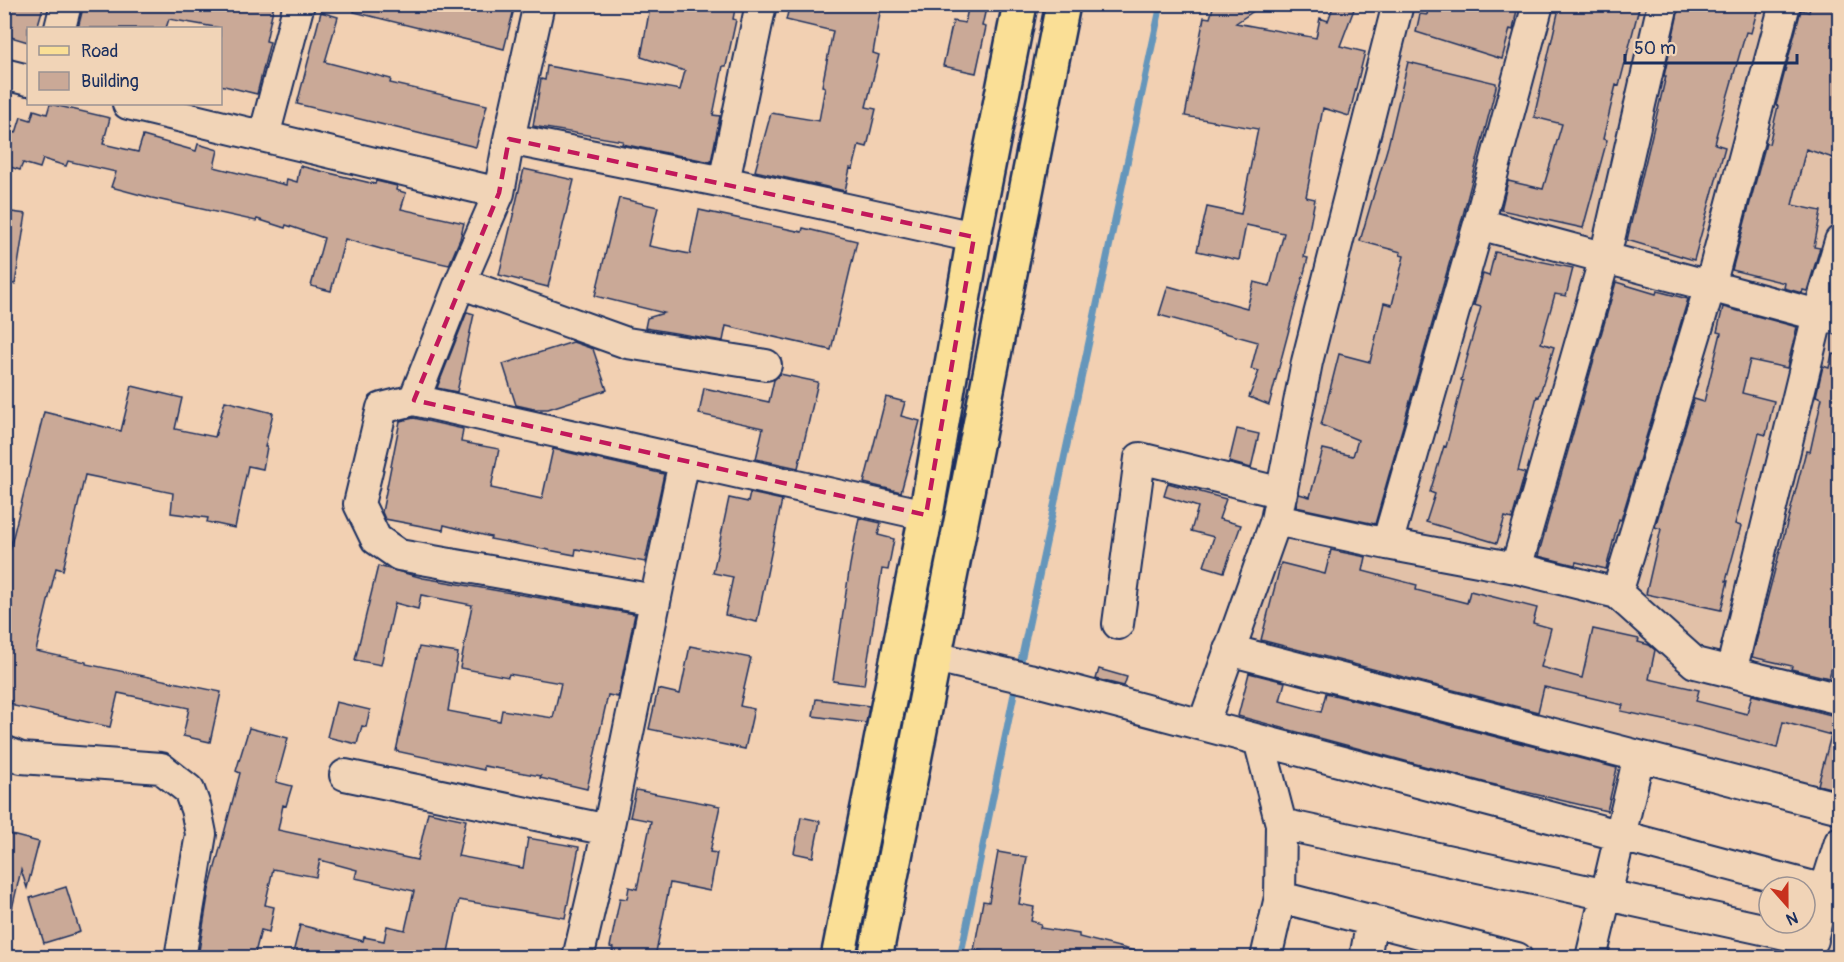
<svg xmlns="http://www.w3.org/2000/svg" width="1844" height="962" viewBox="0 0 1844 962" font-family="Pangolin,sans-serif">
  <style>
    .built { fill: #e2c1a8 }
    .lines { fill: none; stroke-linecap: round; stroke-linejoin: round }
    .stream { stroke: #6596bb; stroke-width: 7 }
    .building { fill: #caa997; stroke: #1b2f5e; stroke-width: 1.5 }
    .minor-casing { stroke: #1b2f5e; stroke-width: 34 }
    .major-casing { stroke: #1b2f5e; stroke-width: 38 }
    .minor { stroke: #f1d4b7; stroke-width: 30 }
    .major { stroke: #fadf96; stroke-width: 33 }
    .marked { fill: none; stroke: #c2185b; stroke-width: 4.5; stroke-dasharray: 12 8; stroke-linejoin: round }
  </style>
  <rect width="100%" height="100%" fill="#f2d0b2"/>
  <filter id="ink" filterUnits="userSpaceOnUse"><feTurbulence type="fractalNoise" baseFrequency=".0167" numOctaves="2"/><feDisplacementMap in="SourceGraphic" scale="12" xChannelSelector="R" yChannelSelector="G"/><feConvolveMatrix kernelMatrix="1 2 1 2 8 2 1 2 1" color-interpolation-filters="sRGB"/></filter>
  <g filter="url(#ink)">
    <path class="built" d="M1410,5H1839V796L1244,647Z"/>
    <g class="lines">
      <path class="stream" d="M1019,670L1161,4
        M960,958L1016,684"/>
    </g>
    <path class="building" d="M4,4H44L37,28H28V42L4,35Z
      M84,4H274L266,41L270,42L257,94L220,85V28L169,19L166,28H78Z
      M355,4H498L514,9L504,49L354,12Z
      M655,4H736L733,19L736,20L726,66H723L713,115L720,116L711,162L622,144L623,141L533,126L541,79L545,80L547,66L680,90L685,71L641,57L650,7L655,8Z
      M790,4H869L881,7L873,53L879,55L866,107L876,109L867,147L859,145L853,169L850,168L845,191L755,171L771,113L819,121L825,87L822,86L833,31L786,20Z
      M969,4H987L982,26L986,27L976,73L943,66L953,21L965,23Z
      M1214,4H1264L1236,23L1316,38L1320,18L1328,21L1334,4H1356L1340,46L1365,52L1349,116L1323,108L1306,197L1315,199L1304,257L1308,258L1269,405L1249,397L1259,371L1251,369L1258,342L1159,315L1168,286L1247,308L1254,282L1270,286L1284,233L1246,225L1239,260L1197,251L1207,207L1241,214L1258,129L1185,116L1204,17L1210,18Z
      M1429,4H1518L1513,30L1510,29L1502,59L1416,32L1420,14L1427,15Z
      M1560,4H1640L1619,86L1616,85L1603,139L1607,140L1583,228L1501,210L1508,181L1543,189L1562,124L1534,117Z
      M1680,4H1759L1751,33L1746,32L1716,136H1717L1715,144L1725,147L1694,260L1627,240L1666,76H1664Z
      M1811,4H1839V160L1806,149L1792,205L1821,211L1814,247L1820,248L1807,291L1803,290L1802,293L1784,288L1785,283L1732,270L1766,143L1769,144L1778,106L1776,105L1801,10L1809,12Z
      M321,12L338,17L325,62L391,79L390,83L487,105L476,147L297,104Z
      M1408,62L1496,83V87L1462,219L1375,524L1296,507L1299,494L1310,497L1323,449L1353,456L1358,440L1321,425L1339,354L1370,362L1384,303L1392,305L1404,256L1400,255L1401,252L1360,241L1388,146Z
      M50,104L110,118L103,144L138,152L143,136L196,151L198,144L218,150L214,167L286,185L287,179L297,182L300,166L375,184L376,181L397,186L396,190L406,193L401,209L464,223L460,239L449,265L399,254L345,239L331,291L311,286L324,238L286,225L285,228L257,219L256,221L152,198L111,187L116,172L68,161L66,166L43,159L40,168L23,163L20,170L4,165V129L16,133L21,117L31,120L34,110L47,114Z
      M524,169L574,180L548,287L499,275Z
      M619,198L658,207L649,246L690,254L699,210L802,232L803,228L857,241L831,350L726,326L723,341L645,328L647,318L664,313L595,296Z
      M4,211L26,214L15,284L4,283Z
      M1495,252L1573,268L1566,296L1555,294L1541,343L1554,347L1539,397L1537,396L1518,471L1525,473L1512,519L1505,517L1497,543L1426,522L1435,494L1430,492L1444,446L1446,447L1463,381L1461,380L1468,355H1467L1481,307L1474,305L1483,274L1489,276Z
      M1616,282L1656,294L1657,291L1688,299L1621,520L1619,519L1606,569L1576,562L1575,565L1538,556Z
      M1723,307L1797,327L1787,368L1750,360L1742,393L1774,401L1766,435L1759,433L1735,524L1741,526L1726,581H1728L1721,610L1646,594L1661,529L1655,527L1694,399L1704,402L1721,333L1717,332Z
      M467,312L474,314L457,392L437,388Z
      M573,342L593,349L607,390L548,409H534L516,405L503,364Z
      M1832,354L1839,355V648L1837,647L1829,678L1791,669L1792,666L1752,657L1806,451L1810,452L1822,398L1816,396L1823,366L1829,368Z
      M780,374L818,382L798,468L756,459L763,428L699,414L704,388L769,402L774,380Z
      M132,386L182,398L175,429L215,437L225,401L273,413L265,447H267L263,469L248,466L235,528L207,522L208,518L171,513L173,493L85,475L63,570L56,568L36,651L86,662V664L221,692L210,742L183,736L189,708L118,693L110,727L14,706V704L4,702V573L44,412L121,431Z
      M886,397L905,402L901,416L920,421L901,492L864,483Z
      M414,418L463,429L461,442L499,449L491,488L542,499L553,449L664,474L645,562L576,549L575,555L490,539L491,537L444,525L443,530L385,519L382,512L400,421Z
      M1237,429L1259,434L1251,468L1229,462Z
      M1168,483L1226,499L1219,519L1241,525L1224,572L1204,566L1214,537L1191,531L1198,507L1164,496Z
      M750,493L782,500L757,622L725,615L733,577L713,573L729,498L748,502Z
      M859,518L881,523L878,535L894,539L888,570L882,569L864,685L833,681L850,565Z
      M1331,550L1366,557L1363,571L1417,585L1416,590L1467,603L1470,591L1537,608L1533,623L1551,628L1541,667L1582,678L1593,629L1639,639L1638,642L1649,645L1655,650L1649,679L1699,690L1696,701L1747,714L1752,695L1839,717V790L1818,785L1831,735L1783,722L1777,748L1697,727L1621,711L1623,705L1544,687L1538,712L1261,640L1281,563L1325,574Z
      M378,566L423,578L635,614L618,697L608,695L587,789L540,778L541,776L484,766V770L396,751L419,647L458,653L448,711L500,721L502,710L553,718L561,683L509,674L508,677L460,668L472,605L421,595L418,609L395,603L381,665L355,660Z
      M690,646L751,658L740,706L754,709L745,749L649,729L658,689L680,694Z
      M1099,669L1127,677L1124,686L1096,679Z
      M1249,673L1285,682L1280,701L1321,712L1326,693L1617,768L1607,811L1487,783L1238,716Z
      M816,699L869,706L866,723L813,716Z
      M336,702L370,710L366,727L362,726L357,744L327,737Z
      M249,728L288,738L276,782L292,786L286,806L283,805L278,830L417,860L428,812L466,820L458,856L523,868L528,838L579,847L565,918L459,900L447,957H292L300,925L363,941L364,937L384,941L387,926L405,930L414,891L355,878L357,870L320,860L316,877L273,869L265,905L274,907L269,932L261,930L254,957H198L209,890L240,773L236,771Z
      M636,790L720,806L710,852L717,853L710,891L670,883L655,957H611L613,948L610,947L620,898L627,899L629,887L637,889L651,821L630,817Z
      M801,817L820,821L813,857L794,853Z
      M4,833L39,842L27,888L21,870L12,909L4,908Z
      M998,852L1027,857L1019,904L1034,907L1031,921L1041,924L1040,928L1079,934V937L1135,951L1134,957H1022L997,952V954L974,950L983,901L989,902Z
      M66,887L80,932L44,943L30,898Z"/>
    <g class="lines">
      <defs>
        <path id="minor" d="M60,28L66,4
          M4,74L28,80
          M128,104L499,193
          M264,136L299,4
          M509,139L724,182L974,237
          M724,182L761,4
          M1479,224L1818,315L1840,319
          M460,283L627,343L766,365
          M414,400L460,283L499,193L509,139L539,4
          M1276,520L1387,544L1516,568L1617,593L1695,663L1840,699
          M1387,544L1479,224L1538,4
          M1516,568L1605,257L1663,4
          M1617,593L1710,286L1785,4
          M655,600L399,555L376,539L359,504L382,408L414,400L926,515
          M1118,624L1140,458L1282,493
          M1229,650L1840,808
          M935,657L1029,679L1825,890
          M1731,672L1818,315L1840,241
          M1203,725L1276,520L1307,362L1398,4
          M1259,740L1281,824L1280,897L1266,958
          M4,751L21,758L161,768L189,790L196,809L201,834L180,958
          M345,775L608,830
          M1281,824L1813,940
          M1280,897L1517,958
          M578,958L608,830L684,461
          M1365,958L1372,920
          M1591,958L1639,756
          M1807,958L1825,890L1840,842"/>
        <path id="major" d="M838,958L926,515L974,237L1020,4
          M875,958L1063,4"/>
      </defs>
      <use href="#minor" class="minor-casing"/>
      <use href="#major" class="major-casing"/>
      <use href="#minor" class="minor"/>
      <use href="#major" class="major"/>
    </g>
  </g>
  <path class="marked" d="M509,139L974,237L926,515L414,400L499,193Z"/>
  <rect width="1844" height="962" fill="none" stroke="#f1d4b7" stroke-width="24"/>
  <rect x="12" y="12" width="1820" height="938" fill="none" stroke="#1b2f5e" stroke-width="2" filter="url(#ink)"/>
  <rect x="27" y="27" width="195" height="78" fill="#f1d4b7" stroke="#9b9293" stroke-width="1.5"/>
  <rect x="39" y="46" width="30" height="9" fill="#fadf96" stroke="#9b9293" stroke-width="1.5"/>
  <text x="81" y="57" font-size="18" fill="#1b2f5e">Road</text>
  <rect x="39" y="72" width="30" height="18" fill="#caa997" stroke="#9b9293" stroke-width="1.5"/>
  <text x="81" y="87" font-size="18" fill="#1b2f5e">Building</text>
  <g transform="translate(1787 905) rotate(159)"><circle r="28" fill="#f1d4b7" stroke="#9b9293" stroke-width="1.5"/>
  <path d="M0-4.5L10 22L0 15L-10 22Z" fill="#c8321e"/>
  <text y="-9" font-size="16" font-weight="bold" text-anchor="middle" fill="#1b2f5e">N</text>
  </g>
  <path d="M1625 54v9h172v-9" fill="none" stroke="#1b2f5e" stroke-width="3"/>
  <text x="1634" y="54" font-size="18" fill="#1b2f5e" stroke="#f1d4b7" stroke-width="4.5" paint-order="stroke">50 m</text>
</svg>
